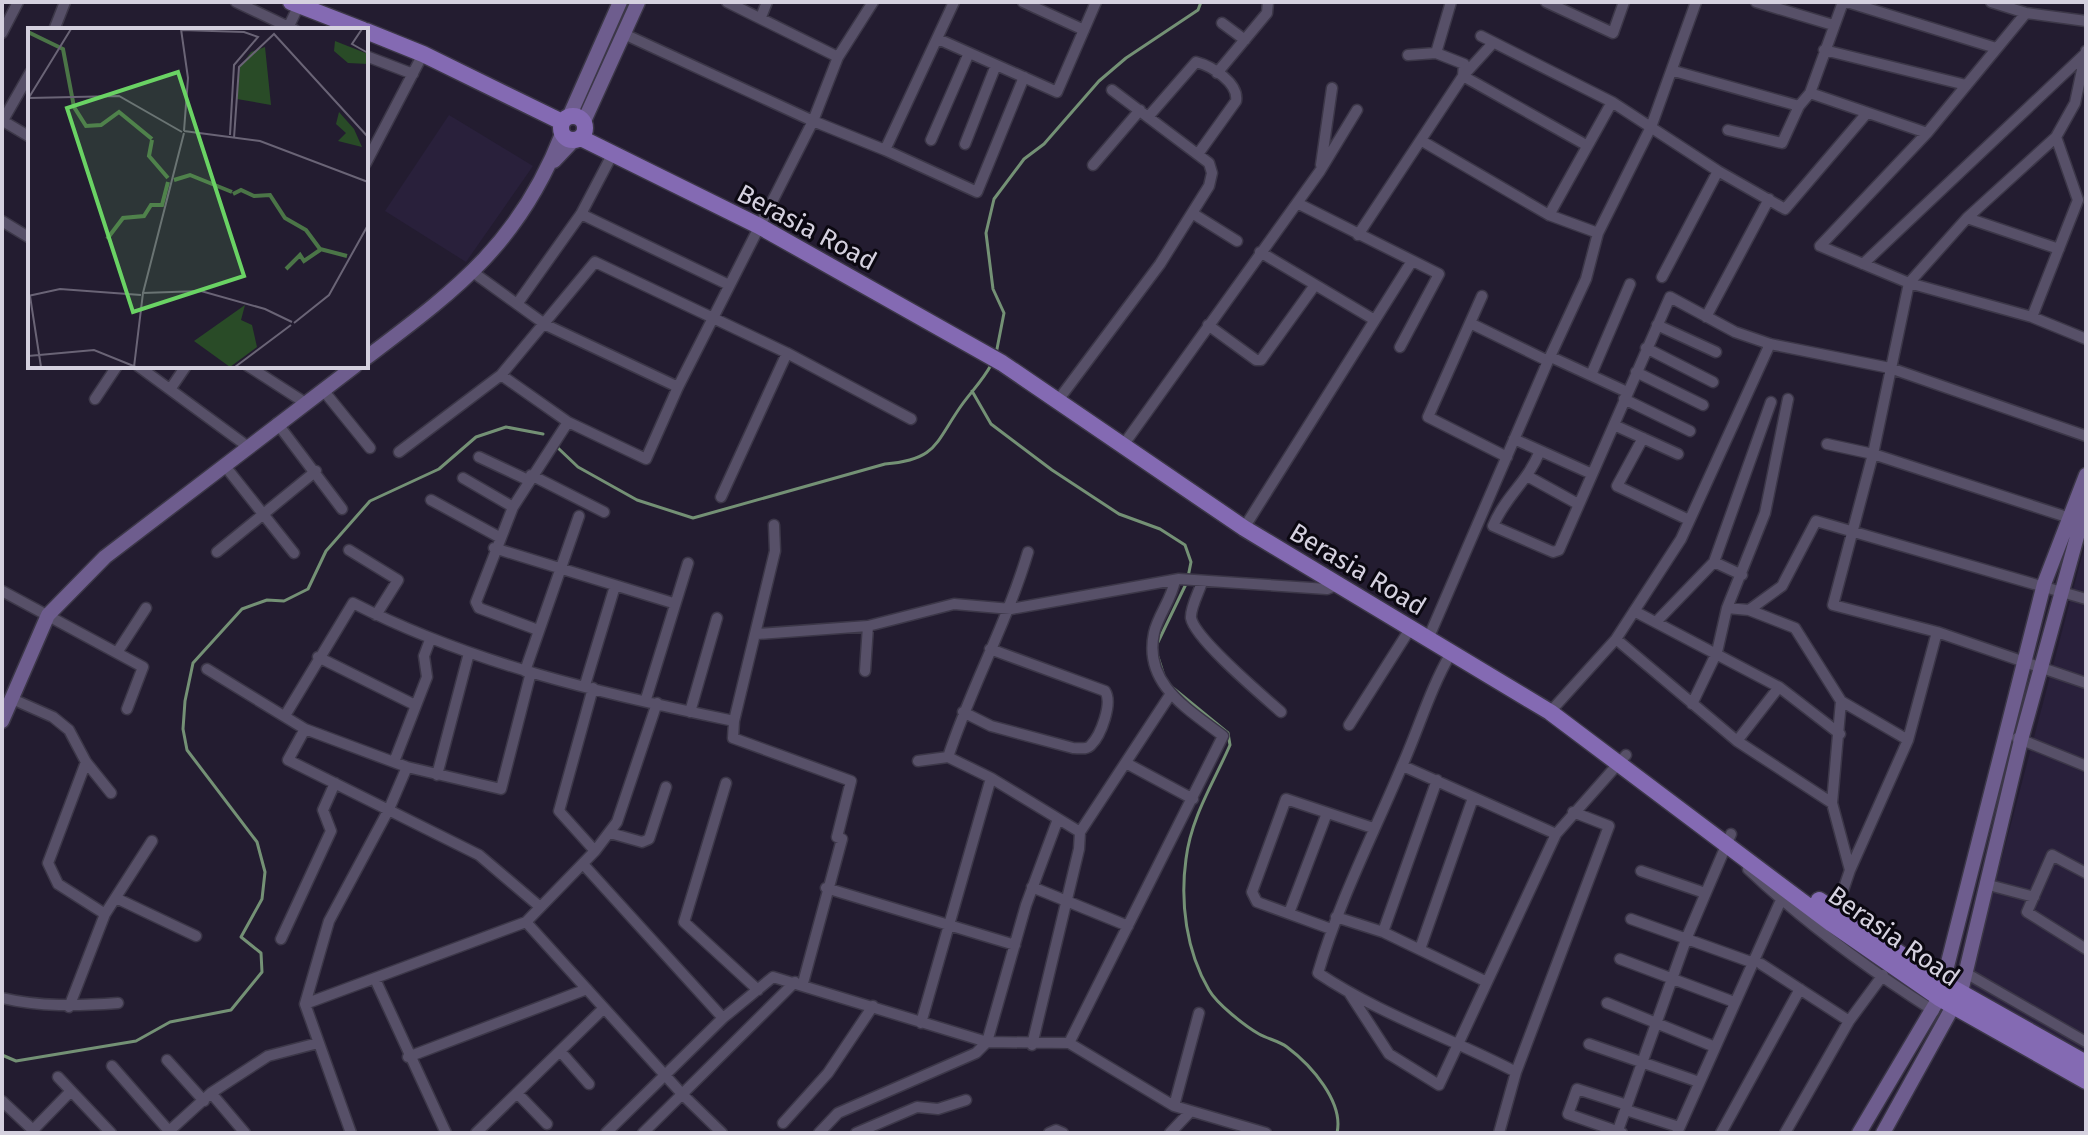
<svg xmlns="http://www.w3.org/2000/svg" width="2088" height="1135" viewBox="0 0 2088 1135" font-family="'Fira Sans',sans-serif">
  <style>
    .built { fill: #29203b }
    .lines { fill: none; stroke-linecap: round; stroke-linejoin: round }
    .stream { stroke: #749175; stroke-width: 3 }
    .street-casing { stroke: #3c3748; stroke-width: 13 }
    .secondary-casing { stroke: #3c3748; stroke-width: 17 }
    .primary-casing { stroke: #3c3748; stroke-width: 19 }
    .street { stroke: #575068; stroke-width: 10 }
    .secondary { stroke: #6e5d8e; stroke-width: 14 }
    .primary { stroke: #846ab3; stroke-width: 16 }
    .labels { text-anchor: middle; stroke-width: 6; stroke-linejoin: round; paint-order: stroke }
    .street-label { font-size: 26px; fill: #d5d1df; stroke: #0b0811 }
    .inset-river { fill: none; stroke: #4b7547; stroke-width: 4 }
    .inset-road { fill: none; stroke: #6a6476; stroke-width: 2 }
    .view { fill: #6ad364; fill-opacity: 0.15; stroke: #6ad364; stroke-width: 4 }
    .inset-edge { fill: none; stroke: #d5d1df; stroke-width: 4 }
  </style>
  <rect width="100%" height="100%" fill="#231c30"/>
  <path class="built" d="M449,115L533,166L466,262L385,211Z
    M2086,541V1061L1945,990L1972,971Z"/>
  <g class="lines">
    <path class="stream" d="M996,354L1004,313L993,289L986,233L994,199L1024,159L1044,144L1099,81L1126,58L1198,10L1201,2
      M972,391L991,424L1052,470L1119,514L1160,529L1185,545L1191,562L1188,577
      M558,448L578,467L637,500L693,518L885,464C937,460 935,443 961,406C971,392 983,380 991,365
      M1158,642L1186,584
      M1158,657L1164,676
      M1173,688L1228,733L1230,745C1214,782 1191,817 1186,859C1180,902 1186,951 1209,990C1217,1004 1245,1026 1259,1034C1268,1039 1279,1041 1287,1047C1311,1065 1344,1102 1337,1133
      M2,1055L16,1061L136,1041L170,1022L231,1010L262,972L261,953L241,937L262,899L265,872L257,842L187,750L183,729L185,701L193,663L242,609L267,600L284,601L308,589L326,551L370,501L439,469L476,437L506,427L543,434"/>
    <defs>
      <path id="street" d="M236,2L295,30
        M727,2L838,57
        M1023,2L1084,30
        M1546,2L1613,33L1624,2
        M1756,2L1833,25
        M1847,2L1996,48
        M1991,2L2026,13L2086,21
        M2026,13L1927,133L1820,246L1909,283L2032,317L2086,339
        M761,17L767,2
        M1222,23L1245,40
        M54,30L65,2
        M287,30L299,5
        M2,33L18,2
        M624,34L813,121L885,150L954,2
        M1481,36L1612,102L1718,171L1785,209L1867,113
        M938,39L1057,92L1096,2
        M1824,50L1966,85
        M2086,51L2075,103L2056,137L1967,218L1909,283L1873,454L1833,605L1937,632L2086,683
        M1436,53L1451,2
        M1408,55L1436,53L1464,64L1463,76L1586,145
        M366,56L413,74
        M1674,71L1799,106
        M1217,73L1267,13L1268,2
        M1810,93L1927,133
        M1148,117L1196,62C1212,66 1239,83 1236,101L1198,154
        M3,121L30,137
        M2,122L30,73
        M1728,130L1782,143L1799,106L1810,93L1843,2
        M931,140L969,53
        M1422,141L1549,215L1598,233
        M965,144L996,65
        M885,150L977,192L1024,77
        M366,163L423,54
        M1093,165L1140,110
        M1321,165L1332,88
        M1297,203L1439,274L1400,347
        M1192,213L1237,241
        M581,214L729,285
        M1549,215L1612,102
        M1967,218L2059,249
        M2,221L30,238
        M1358,235L1463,76L1493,43
        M1260,252L1373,319
        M1863,264L2085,54
        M474,273L546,325L678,387
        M1662,277L1718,171
        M1482,296L1428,417L1507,457
        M517,304L581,214L612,155
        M1706,317L1769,199
        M2032,317L2078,200L2056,137
        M1472,324L1548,361L1586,279L1598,233L1651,127L1696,2
        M1208,325L1256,360H1261L1315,285
        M1657,325L1716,352
        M1646,348L1713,382
        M1551,357L1627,392
        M138,366L247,446
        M248,366L304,402
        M1636,372L1703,405
        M501,375L568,422L646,459L678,387L813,121L838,57L873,2
        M1591,375L1630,284
        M171,388L186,366
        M323,390L370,448
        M95,399L117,366
        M1059,399L1160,264L1209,186L1212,173L1209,163L1112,90
        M1624,399L1690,431
        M277,423L342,509
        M1614,425L1678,454
        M1643,438L1617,486L1689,520
        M1514,439L1592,474
        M1124,444L1320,171L1357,110
        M1827,444L1873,454L2073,519
        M1540,451C1527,483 1506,495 1493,526L1553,552L1559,550L1670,297L1735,332L1770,344L1890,368L2086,436
        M399,452L501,375L595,262L787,353L911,419
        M479,457L528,480
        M225,466L294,553
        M531,475L604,512
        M1529,477L1578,504
        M463,478L513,507
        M721,497L787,353
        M431,500L499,537
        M1244,528L1412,261
        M494,548L673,603
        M349,550L398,580L376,615
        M217,552L316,471
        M1028,552C1007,623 971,687 948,757L991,778L1080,832
        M1714,562L1742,575
        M1202,582C1199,592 1190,608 1191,618C1195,639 1263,696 1281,712
        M2,591L143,667L127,709
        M1727,608L1749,610L1795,628L1841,701L1908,740
        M1749,610L1782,586L1816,521L2086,599
        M1634,611L1779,687L1840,734
        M1657,621L1714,562L1771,402
        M538,630L479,608L476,602L513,507L568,422
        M757,634L868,626L954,604L1011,609L1179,579L1327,589L1337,585
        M1428,639L1548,361
        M1616,639L1737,741L1832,803
        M118,651L146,608
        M1451,653C1430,689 1419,728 1402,766C1373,835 1339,901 1318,973C1379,1014 1451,1038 1516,1072
        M318,657L415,705
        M207,669L305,729L407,767L501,789L531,672
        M525,671L579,516
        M865,671L868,626
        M585,685L615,586
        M593,688L559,811L595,851
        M10,698L53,717L69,730L86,762L111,793
        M646,699L688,563
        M1841,701L1832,803L1850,870
        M1692,704L1717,652L1727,608L1765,513L1788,399
        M690,712L717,618
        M963,712L991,726L1073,748C1079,748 1087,750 1091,745C1101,735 1113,703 1105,691L990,649
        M1550,712L1616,639L1681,539L1770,344
        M286,714L353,603C472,664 604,694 734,721L775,551L774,525
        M734,721L733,738L851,781L837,837L842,839L803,983
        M1349,725L1410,629
        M305,729L288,760L479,855L539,906
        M2017,738L2086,766
        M1737,741L1779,687
        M918,761L948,757
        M86,762L48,863L58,884L105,914
        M394,762L427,677L424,656L430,640
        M1126,763L1193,799
        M1403,766L1556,834
        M437,775L469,653
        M726,783L684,922L758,990
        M610,833L642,842L649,839L666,787
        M583,864L723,1018
        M1748,869C1805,923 1868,969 1934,1011
        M1641,871L1705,893
        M2086,873L2052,855L2027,912L2086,949
        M1985,884L2034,897
        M1032,887L1128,926
        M826,888L1015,945
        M118,899L196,936
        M1289,913L1327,813
        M1835,914L1850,870L1908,740L1937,632
        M1336,917L1383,932L1487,982
        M1631,919L1751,962
        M526,922L683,1095L722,1133
        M1331,929L1257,902L1252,892L1286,799L1373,828
        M1383,932L1437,780
        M281,939L331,831L323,810L335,783
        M1420,949L1473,798
        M1620,959L1734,1002
        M1761,964L1849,1021
        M1964,972L2086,1042
        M375,979L446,1133
        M1350,994L1389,1054L1439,1085L1556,834L1626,755
        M2,998C40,1007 78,1006 118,1003
        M1607,1003L1715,1047
        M305,1004L526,922L595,851L617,822L657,703
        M69,1007L105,914L152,841
        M921,1023L991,778
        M1069,1043L1223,736C1188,709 1143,684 1154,633C1158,615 1172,599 1175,580
        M1589,1044L1699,1082
        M1032,1045L1079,849L1080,832L1170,695
        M560,1051L589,1084
        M408,1057L587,989
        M167,1060L204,1101
        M112,1066L169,1131
        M58,1077L111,1133
        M211,1093L245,1133
        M517,1093L547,1124
        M2,1101L35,1132
        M1174,1106L1199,1013
        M1626,1110L1679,1127
        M783,1123L828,1073L873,1006
        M33,1130L71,1091
        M167,1133L211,1093L268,1056L318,1043
        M351,1133L305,1004L329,921L389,809L407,767
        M476,1133L604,1008
        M606,1133L723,1018L773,977L987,1042L1069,1043L1174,1106L1266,1133
        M643,1133L795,982
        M819,1133L838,1113L976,1053L987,1042L1026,905L1058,819
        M856,1133L917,1107L938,1109L966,1100
        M1049,1133L1056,1130L1063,1133
        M1170,1133L1189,1113
        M1499,1133L1516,1072L1609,826L1573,812
        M1617,1133L1687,937L1731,834
        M1622,1133L1568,1114L1577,1089L1627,1105
        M1677,1133L1781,900
        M1721,1133L1800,989
        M1785,1133L1849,1021L1883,975"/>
      <path id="secondary" d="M569,117L620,2
        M584,121L638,2
        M554,161L573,141
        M366,358C457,289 519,244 562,134
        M2,721L48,615L105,557L355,366
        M1859,1133L1939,998L2044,584L2086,475
        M1883,1133L1961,992L2021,740L2086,504"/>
      <path id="primary" d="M291,2L363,30
        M366,31L423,54L562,122
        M561 128a12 12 0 1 1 24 0a12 12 0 1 1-24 0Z
        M581,138L759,226L1002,363L1244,528L1550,712L1832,924L1939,998L2086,1081
        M1819,900L1944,983L2086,1063"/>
    </defs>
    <use href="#street" class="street-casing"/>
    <use href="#secondary" class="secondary-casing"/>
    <use href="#primary" class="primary-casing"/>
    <use href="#street" class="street"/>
    <use href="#secondary" class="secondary"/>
    <use href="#primary" class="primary"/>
  </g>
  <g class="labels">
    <g class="street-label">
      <text transform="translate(807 227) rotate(28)" y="9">Berasia Road</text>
      <text transform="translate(1358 569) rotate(31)" y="9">Berasia Road</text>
      <text transform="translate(1894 936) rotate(35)" y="9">Berasia Road</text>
    </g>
  </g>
  <g transform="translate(28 28)">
    <rect width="340" height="340" fill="#231c30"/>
    <path d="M307,13L340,26V36L320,35L306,23ZM237,19L243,77L209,71L212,39L223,24ZM311,84L326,101L334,119L310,113L318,105L308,96ZM217,277L213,292L224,297L229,319L202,339L166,313Z" fill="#294b27"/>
    <path class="inset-river" d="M0,4L35,21L46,79L58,98L73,97L91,84L124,111M124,112L121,128L140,150M146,152L162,147L204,164M205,166L213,162L226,168L242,167L257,190L278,202L292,221L319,228M79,211L95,190L116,188L123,177H134L140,154M258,241L272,227L276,233L292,222"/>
    <path class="inset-road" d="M153,1L160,50L156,103M334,1L324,16L340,25M153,2L216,4L230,9L206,37L202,107M1,70L91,68L154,104M0,71L43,1M156,103L232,113L340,154M206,110L211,39L246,6L340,109M114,265L173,263L237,281L264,294M0,268L32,261L113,267M2,268L13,339M266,295L301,267L340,197M0,328L66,322L108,339M106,339L115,265L156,105M207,339L263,297"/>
    <path class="view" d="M150,44L216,248L105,284L39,80Z"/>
    <rect width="340" height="340" class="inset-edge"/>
  </g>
  <rect width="2088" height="1135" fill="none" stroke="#d5d1df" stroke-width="8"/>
</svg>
